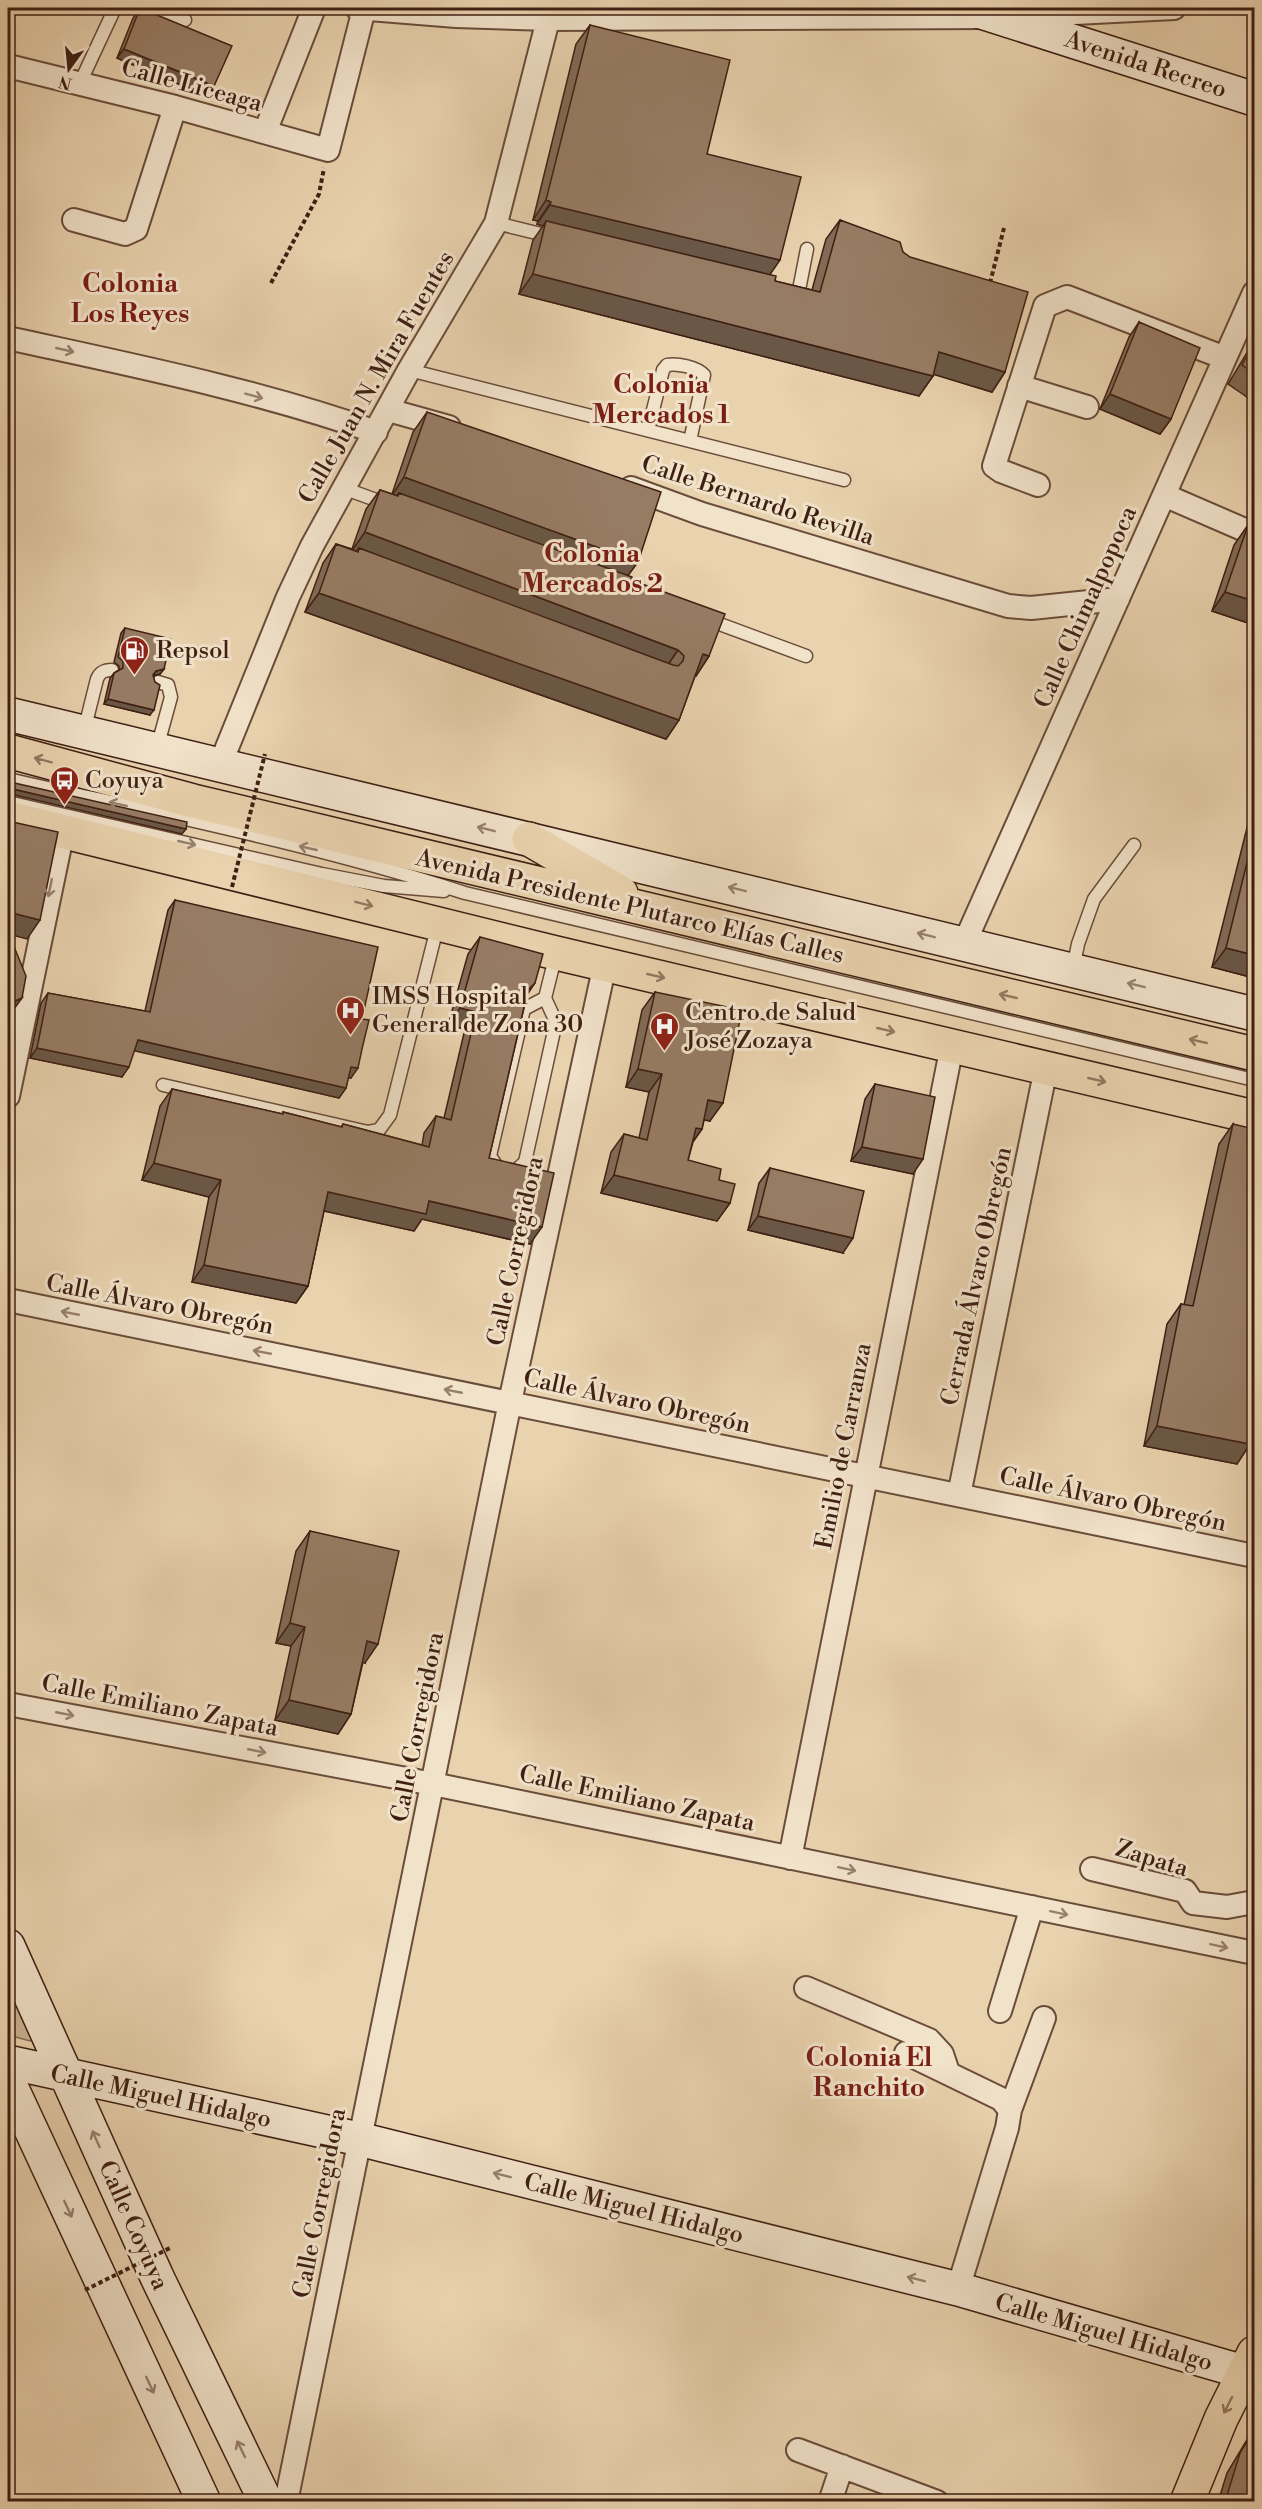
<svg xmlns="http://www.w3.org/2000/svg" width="1262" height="2509" viewBox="0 0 1262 2509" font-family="'Libre Bodoni',serif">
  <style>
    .green { fill: #ccb494; stroke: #866a54; stroke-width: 1.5 }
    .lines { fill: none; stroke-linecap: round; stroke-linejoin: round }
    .lane-casing { stroke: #6a4c3a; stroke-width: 15 }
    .street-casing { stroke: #6a4c3a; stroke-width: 26 }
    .secondary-casing { stroke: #3f1f13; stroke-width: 36 }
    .primary-casing { stroke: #3f1f13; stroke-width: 36 }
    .path { stroke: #3f1f13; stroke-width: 4; stroke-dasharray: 4.5 3; stroke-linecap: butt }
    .lane { stroke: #f1e2ca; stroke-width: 12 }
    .street { stroke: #f1e2ca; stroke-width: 22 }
    .secondary { stroke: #f1e2ca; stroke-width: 33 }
    .primary { stroke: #e9d2ae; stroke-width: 33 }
    .path-bridge { stroke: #3f1f13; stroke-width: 4; stroke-dasharray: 4.5 3; stroke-linecap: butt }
    .wall { fill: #826b56; stroke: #3f1f13; stroke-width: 1.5 }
    .shaded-wall { fill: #6a5746; stroke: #3f1f13; stroke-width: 1.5 }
    .building { fill: #977c64; stroke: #3f1f13; stroke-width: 1.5 }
    .oneway { stroke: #98806e }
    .oneway2 { stroke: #947860 }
    .labels { text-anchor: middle; stroke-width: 6; stroke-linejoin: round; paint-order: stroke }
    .street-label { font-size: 24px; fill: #3f1f13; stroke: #f1e2ca }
    .poi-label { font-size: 24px; fill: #3f1f13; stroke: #f1e2ca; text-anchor: start }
    .neighbourhood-label { font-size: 26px; font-weight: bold; fill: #7a1f14; stroke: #f1e2ca }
  </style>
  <rect width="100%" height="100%" fill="#e9d2ae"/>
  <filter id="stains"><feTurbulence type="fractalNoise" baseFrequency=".00333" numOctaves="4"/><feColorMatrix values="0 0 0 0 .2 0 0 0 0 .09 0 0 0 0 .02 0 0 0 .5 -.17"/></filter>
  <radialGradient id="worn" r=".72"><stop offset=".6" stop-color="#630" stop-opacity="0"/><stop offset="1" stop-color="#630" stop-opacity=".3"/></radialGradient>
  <path class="green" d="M8,1971L36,2036L30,2041L8,2035Z"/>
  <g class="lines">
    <defs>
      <path id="lane" d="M154,8L185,20
        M80,83L115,8
        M496,223L553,237
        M792,294L798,295L807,249
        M409,370L844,480
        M648,430L663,370L667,365C677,363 697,367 704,375L690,441
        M343,488L387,504
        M706,619L806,656
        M84,731L97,679C100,672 104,670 112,670
        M157,748L171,697L168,685L158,682
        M8,779C161,814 316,845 465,893L1254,1080
        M8,802L322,874L384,886L444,891
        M1073,969L1078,944L1094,899L1134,845
        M545,998L524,1009L490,1156L498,1168L514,1172L525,1162L556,1022L545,998L556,954
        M163,1085L368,1132L379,1130L390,1115L438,924"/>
      <path id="street" d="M357,8L456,16L548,19L997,17L1174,8
        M8,66L175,107L328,150L364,9
        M265,132L314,8
        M74,220L125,234L136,229L175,107
        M1045,306L1067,297L1225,358
        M8,338C131,365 257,390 376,432
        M1019,386L1087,407
        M388,410L449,427
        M1038,485L1001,471L994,466L1045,306
        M631,488L702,514L1008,606L1031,608L1118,599
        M1164,495L1254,534
        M220,765L288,597L312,546L409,370L496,223L551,8
        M964,944L1254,293
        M8,1096L63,831
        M8,1300L1254,1556
        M959,1495L1046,1068
        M8,1704L433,1784L1254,1953
        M790,1858L952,1046
        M1092,1869L1185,1891L1193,1903
        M1193,1903L1227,1907L1254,1902
        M806,1988L929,2040L942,2054L948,2072
        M1000,2011L1032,1907
        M906,2053L1001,2099L1010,2110L1007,2128L958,2289
        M1010,2110L1044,2018
        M798,2450L937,2502
        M286,2502L510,1402L605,964
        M830,2502L842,2466"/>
      <path id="secondary" d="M969,8L1254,99
        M8,714L1254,1014
        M8,1946L157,2277L266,2502
        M8,2062L359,2139L958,2289L1254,2375
        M8,2080L204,2502"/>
      <path id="primary" d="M8,751L193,801L1254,1054
        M8,818L556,953L1254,1117
        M529,839L621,893
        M1187,2502L1221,2419L1254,2353"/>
    </defs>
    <use href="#lane" class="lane-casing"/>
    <use href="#street" class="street-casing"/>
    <use href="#secondary" class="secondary-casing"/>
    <use href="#primary" class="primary-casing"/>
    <path class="path" d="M271,283L319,194L324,168
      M990,283L1004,228"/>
    <use href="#lane" class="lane"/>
    <use href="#street" class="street"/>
    <use href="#secondary" class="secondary"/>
    <use href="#primary" class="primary"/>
    <path class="path-bridge" d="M232,887L265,754
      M85,2290L170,2248"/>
  </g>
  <path class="wall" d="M140,8L207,96L117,58L133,18Z
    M590,25L707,154L770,274L775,281L812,290L826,239L840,220L903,252L1005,372L992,392L934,374L933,376L919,396L519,294L533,240L543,226L537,224L538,221L533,220L576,44Z
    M1139,322L1171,419L1160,434L1100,409L1129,337Z
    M1254,341V403L1244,395L1228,384Z
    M427,412L628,576L709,656L696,676H695L679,720L666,739L305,612L323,563L336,544L352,549L366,509L380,490L392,494L413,432Z
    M1248,525L1254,527V625L1212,611L1234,545Z
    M125,628L164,669L160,674L154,675L150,715L104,704L110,678L114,673L119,670V666L114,662L121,633Z
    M1254,800V978L1212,967Z
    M175,900L362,1019L351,1078H348L346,1088L339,1098L134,1050L122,1077L30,1058L41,1003L48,993L145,1011L168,910Z
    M480,937L535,983L527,995L489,1158L530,1244L422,1219L414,1231L324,1211L308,1286L296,1303L192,1282L209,1197L142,1180L160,1106L172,1089L282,1114L283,1112L341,1127L343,1124L422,1145L424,1133L436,1116L444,1118L465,1029L448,1025L468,954Z
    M655,992L710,1121L704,1120L702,1129L693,1142L688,1160L719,1180L730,1203L717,1221L601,1193L611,1152L624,1134L639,1138L649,1092L626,1087L642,1010Z
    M875,1084L913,1174L851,1161L865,1099Z
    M1233,1124L1250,1444L1237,1464L1144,1446L1167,1324L1181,1304L1184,1305L1219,1144Z
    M770,1168L843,1253L748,1230L759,1183Z
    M310,1531L365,1663L363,1662L351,1714L338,1734L275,1720L291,1646L276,1643L296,1551Z
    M1254,2428V2502H1218L1227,2473Z"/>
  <path class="shaded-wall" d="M124,49L214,86L207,96L117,58Z
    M546,200L551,202L538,221L533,220Z
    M550,205L780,260L767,279L546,221L543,226L537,224Z
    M533,274L933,376L919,396L519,294Z
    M939,352L1005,372L992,392L926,372Z
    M1110,394L1171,419L1160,434L1100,409Z
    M404,477L638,562L624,581L399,493L395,498L391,497Z
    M365,532L678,650L665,669L359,548L355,553L351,552Z
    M1225,592L1254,601V625L1212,611Z
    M319,593L679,720L666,739L305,612Z
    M703,654L709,656L696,676L689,673Z
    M164,669L160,674L153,676L156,671Z
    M108,699L154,710L150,715L104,704Z
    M13,789L186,829L182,834L10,794L8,795V791Z
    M8,912L40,920L27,939L8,934Z
    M1226,948L1254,955V978L1212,967Z
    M22,998L11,1013L8,1015V1004Z
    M460,1008L476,1012L465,1029L448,1025Z
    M138,1040L346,1088L339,1098L131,1050Z
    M37,1048L129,1067L122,1077L30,1058Z
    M351,1067L358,1068L351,1078L344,1077Z
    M638,1069L662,1074L649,1092L626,1087Z
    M708,1100L723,1103L710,1121L695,1118Z
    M696,1128L702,1129L689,1147Z
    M862,1147L923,1159L913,1174L851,1161Z
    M154,1163L221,1180L209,1197L142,1180Z
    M614,1175L730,1203L717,1221L601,1193Z
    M328,1192L429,1201L542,1227L530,1244L422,1219L414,1231L316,1209Z
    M758,1216L853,1238L843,1253L748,1230Z
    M204,1265L308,1286L296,1303L192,1282Z
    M1157,1426L1250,1444L1237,1464L1144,1446Z
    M290,1623L305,1627L291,1646L276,1643Z
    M367,1641L378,1644L365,1663L354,1660Z
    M289,1700L351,1714L338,1734L275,1720Z"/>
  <path class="building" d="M140,8L232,46L214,86L124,49Z
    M590,25L730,60L707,154L801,177L780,260L550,205L551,202L546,200Z
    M840,220L900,242L903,252L910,257L1028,292L1005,372L939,352L933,376L533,274L546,221L776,276L775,281L820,292Z
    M1139,322L1200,348L1171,419L1110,394Z
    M1254,344V373L1242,365Z
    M427,412L661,492L638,562L404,477Z
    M380,490L398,496L399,493L632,577L631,580L725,614L709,656L703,654L679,720L319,593L336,544L358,552L359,548L673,665L678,666L683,661L684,656L678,650L365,532Z
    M1248,525L1254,527V601L1225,592Z
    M125,628L171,639L164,669L156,671L153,675L155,682L160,685L154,710L108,699L114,673L123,668V661L118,657Z
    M8,780L10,782L187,822L186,829L13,789L8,791Z
    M8,821L58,832L40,920L8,912Z
    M1254,834V955L1226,948Z
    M175,900L378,947L362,1019L369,1020L362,1049L358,1068L351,1067L346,1088L138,1040L129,1067L37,1048L48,993L150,1012Z
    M480,937L543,954L535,983L528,990L489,1158L554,1173L542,1227L429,1201L426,1214L328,1192L308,1286L204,1265L221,1180L154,1163L172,1089L283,1114V1112L342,1127L343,1124L429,1147L436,1116L451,1120L476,1012L460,1008Z
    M15,949L26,976L22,998L8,1004V952Z
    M655,992L742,1010L723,1103L708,1100L702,1129L696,1128L688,1160L721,1169L719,1180L735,1184L730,1203L614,1175L624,1134L647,1140L662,1074L638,1069Z
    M875,1084L935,1097L923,1159L862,1147Z
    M1233,1124L1254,1129V1422L1250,1444L1157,1426L1181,1304L1193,1306Z
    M770,1168L864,1191L853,1238L758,1216Z
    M310,1531L399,1551L378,1644L367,1641L351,1714L289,1700L305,1627L290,1623Z
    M1254,2430V2502H1225L1240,2453Z"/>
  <defs><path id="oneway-shaft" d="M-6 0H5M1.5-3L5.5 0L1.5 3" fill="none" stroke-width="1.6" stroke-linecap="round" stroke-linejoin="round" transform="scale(1.5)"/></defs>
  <g class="oneway">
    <use href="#oneway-shaft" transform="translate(65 350) rotate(13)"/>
    <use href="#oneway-shaft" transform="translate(254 396) rotate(15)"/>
    <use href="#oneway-shaft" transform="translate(118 804) rotate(-167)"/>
    <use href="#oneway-shaft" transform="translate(486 829) rotate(-166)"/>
    <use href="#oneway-shaft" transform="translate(187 843) rotate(13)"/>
    <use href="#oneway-shaft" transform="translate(308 848) rotate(-167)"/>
    <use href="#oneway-shaft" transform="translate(50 888) rotate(102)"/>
    <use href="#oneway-shaft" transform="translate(737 889) rotate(-166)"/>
    <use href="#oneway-shaft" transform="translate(926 935) rotate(-166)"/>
    <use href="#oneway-shaft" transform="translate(1136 985) rotate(-166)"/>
    <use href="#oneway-shaft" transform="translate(70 1313) rotate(-169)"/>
    <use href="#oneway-shaft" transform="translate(262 1352) rotate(-169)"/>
    <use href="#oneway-shaft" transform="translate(453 1391) rotate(-169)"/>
    <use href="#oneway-shaft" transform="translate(65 1714) rotate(11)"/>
    <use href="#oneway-shaft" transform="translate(257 1751) rotate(11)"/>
    <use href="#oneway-shaft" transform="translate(847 1869) rotate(12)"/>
    <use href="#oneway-shaft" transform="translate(1059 1913) rotate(12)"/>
    <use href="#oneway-shaft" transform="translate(1219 1946) rotate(12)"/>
    <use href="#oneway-shaft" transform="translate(96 2139) rotate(-114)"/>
    <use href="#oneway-shaft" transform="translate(502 2175) rotate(-166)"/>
    <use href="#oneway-shaft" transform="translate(68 2209) rotate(65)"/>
    <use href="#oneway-shaft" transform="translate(916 2279) rotate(-166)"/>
    <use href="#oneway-shaft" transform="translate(150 2385) rotate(65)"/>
    <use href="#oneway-shaft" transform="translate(241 2449) rotate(-116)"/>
  </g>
  <g class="oneway2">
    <use href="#oneway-shaft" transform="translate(43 760) rotate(-165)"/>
    <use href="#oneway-shaft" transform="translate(364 904) rotate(14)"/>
    <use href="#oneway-shaft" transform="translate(656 976) rotate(13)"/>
    <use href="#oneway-shaft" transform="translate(1008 996) rotate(-167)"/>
    <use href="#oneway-shaft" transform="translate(886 1030) rotate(13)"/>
    <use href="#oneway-shaft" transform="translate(1198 1041) rotate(-167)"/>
    <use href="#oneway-shaft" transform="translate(1097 1080) rotate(13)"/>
    <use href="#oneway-shaft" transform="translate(1228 2405) rotate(117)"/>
  </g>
  <defs>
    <symbol id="fuel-pin" viewBox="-11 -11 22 30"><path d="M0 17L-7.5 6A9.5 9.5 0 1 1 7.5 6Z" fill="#8f2418" stroke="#f1e2ca"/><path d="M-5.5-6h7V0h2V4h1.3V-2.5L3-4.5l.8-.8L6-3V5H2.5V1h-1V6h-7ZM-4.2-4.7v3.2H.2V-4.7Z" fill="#fff"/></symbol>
    <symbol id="bus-pin" viewBox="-11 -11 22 30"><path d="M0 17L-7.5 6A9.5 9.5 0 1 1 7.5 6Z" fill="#8f2418" stroke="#f1e2ca"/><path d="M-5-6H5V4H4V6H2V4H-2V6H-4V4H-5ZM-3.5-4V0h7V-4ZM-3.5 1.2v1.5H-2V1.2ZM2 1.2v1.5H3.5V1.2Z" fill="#fff"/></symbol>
    <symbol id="hospital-pin" viewBox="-11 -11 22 30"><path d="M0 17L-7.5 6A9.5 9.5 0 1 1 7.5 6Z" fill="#8f2418" stroke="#f1e2ca"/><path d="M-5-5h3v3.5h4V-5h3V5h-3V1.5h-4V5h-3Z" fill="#fff"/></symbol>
  </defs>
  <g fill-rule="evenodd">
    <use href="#fuel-pin" x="118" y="634" width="33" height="45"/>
    <use href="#bus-pin" x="48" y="764" width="33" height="45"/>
    <use href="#hospital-pin" x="334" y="994" width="33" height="45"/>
    <use href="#hospital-pin" x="648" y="1010" width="33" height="45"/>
  </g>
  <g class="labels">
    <g class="street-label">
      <text transform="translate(1146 64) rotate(18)" y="8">Avenida Recreo</text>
      <text transform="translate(192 85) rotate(15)" y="8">Calle Liceaga</text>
      <text transform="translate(376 377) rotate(-60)" y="8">Calle Juan N. Mira Fuentes</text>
      <text transform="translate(758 500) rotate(18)" y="8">Calle Bernardo Revilla</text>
      <text transform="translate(1085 607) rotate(-66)" y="8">Calle Chimalpopoca</text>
      <text transform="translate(630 906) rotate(13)" y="8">Avenida Presidente Plutarco Elías Calles</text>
      <text transform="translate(515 1251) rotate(-78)" y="8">Calle Corregidora</text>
      <text transform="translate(976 1276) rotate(-78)" y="8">Cerrada Álvaro Obregón</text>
      <text transform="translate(160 1304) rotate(11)" y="8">Calle Álvaro Obregón</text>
      <text transform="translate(637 1401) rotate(12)" y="8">Calle Álvaro Obregón</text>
      <text transform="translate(843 1446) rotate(-79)" y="8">Emilio de Carranza</text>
      <text transform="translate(1113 1499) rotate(12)" y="8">Calle Álvaro Obregón</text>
      <text transform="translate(160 1705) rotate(11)" y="8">Calle Emiliano Zapata</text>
      <text transform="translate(417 1727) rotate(-79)" y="8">Calle Corregidora</text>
      <text transform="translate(637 1798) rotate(12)" y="8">Calle Emiliano Zapata</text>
      <text transform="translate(1152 1858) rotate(17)" y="8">Zapata</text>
      <text transform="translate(161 2096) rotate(12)" y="8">Calle Miguel Hidalgo</text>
      <text transform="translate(319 2203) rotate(-79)" y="8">Calle Corregidora</text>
      <text transform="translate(634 2208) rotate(14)" y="8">Calle Miguel Hidalgo</text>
      <text transform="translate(134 2225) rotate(66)" y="8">Calle Coyuya</text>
      <text transform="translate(1104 2332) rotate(16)" y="8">Calle Miguel Hidalgo</text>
    </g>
    <g class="poi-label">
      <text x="156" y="658">Repsol</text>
      <text x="85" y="788">Coyuya</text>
      <text x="372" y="1004">IMSS Hospital<tspan x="372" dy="28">General de Zona 30</tspan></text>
      <text x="685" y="1020">Centro de Salud<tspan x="685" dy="28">José Zozaya</tspan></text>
    </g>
    <g class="neighbourhood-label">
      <text x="130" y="292">Colonia<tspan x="130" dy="30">Los Reyes</tspan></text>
      <text x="661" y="393">Colonia<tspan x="661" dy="30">Mercados 1</tspan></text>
      <text x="592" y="562">Colonia<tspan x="592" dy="30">Mercados 2</tspan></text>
      <text x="869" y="2066">Colonia El<tspan x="869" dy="30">Ranchito</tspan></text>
    </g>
  </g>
  <rect width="1262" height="2509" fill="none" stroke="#e9d2ae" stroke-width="30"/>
  <rect x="9" y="9" width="1244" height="2491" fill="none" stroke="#3f1f13" stroke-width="3"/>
  <rect x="15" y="15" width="1232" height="2479" fill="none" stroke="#3f1f13" stroke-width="1.5"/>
  <g transform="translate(69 69) rotate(195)" stroke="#f1e2ca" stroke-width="4.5" paint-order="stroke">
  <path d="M0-4.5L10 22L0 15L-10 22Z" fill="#3f1f13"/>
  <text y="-9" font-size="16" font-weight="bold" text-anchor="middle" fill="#3f1f13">N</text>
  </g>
  <rect width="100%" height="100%" filter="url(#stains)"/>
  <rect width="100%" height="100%" fill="url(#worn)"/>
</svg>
